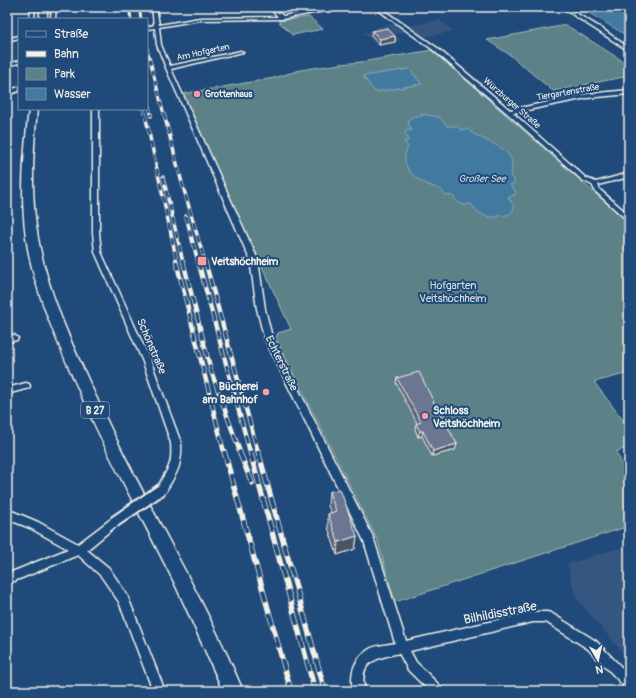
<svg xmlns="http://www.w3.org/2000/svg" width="636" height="698" viewBox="0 0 636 698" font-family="Pangolin,sans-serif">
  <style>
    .built { fill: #365781 }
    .green { fill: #5b8288; stroke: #a8bab8 }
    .water { fill: #437a9f; stroke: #8aaabc }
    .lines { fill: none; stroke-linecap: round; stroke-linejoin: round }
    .ferry { stroke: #d9dfdd; stroke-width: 1; stroke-dasharray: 3 2.5; stroke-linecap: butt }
    .minor-casing { stroke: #f4f1e8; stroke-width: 3 }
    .primary-casing { stroke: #f4f1e8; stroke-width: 3 }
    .minor { fill: #1f4a7a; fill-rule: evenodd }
    .primary { fill: #1f4a7a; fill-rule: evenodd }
    .rail-far3-casing { stroke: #f4f1e8; stroke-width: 3 }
    .rail-far2-casing { stroke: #f4f1e8; stroke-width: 3.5 }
    .rail-far1-casing { stroke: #f4f1e8; stroke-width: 4.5 }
    .rail-casing { stroke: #f4f1e8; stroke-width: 5.5 }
    .rail-far3 { stroke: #1f4a7a; stroke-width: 2; stroke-dasharray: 5.5; stroke-linecap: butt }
    .rail-far2 { stroke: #1f4a7a; stroke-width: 2.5; stroke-dasharray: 7; stroke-linecap: butt }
    .rail-far1 { stroke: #1f4a7a; stroke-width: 3; stroke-dasharray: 9; stroke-linecap: butt }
    .rail { stroke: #1f4a7a; stroke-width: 4; stroke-dasharray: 12; stroke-linecap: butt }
    .minor-bridge-casing { stroke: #f4f1e8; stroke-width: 14; stroke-linecap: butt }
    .minor-bridge { stroke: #1f4a7a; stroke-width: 10 }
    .wall { fill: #5c657e; stroke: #f4f1e8 }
    .shaded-wall { fill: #4b5366; stroke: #f4f1e8 }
    .building { fill: #6b7692; stroke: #f4f1e8 }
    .poi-dot { fill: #ff9aa2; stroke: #1f4a7a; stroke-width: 1.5 }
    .labels { text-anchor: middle; stroke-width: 4; stroke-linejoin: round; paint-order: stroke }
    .far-street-label { font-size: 9px; fill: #f4f1e8; stroke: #1f4a7a }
    .far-poi-label { font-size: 9px; font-weight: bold; fill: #f4f1e8; stroke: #1f4a7a; text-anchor: start }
    .far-water-label { font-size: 10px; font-style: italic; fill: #d9dfdd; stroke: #1f4a7a }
    .shield { fill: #1f4a7a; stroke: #b4bfc7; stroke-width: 1 }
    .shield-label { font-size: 10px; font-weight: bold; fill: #f4f1e8 }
    .poi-label { font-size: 11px; font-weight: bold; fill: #f4f1e8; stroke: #1f4a7a; text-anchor: start }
    .park-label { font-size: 11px; fill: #dde0da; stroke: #1f4a7a }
    .street-label { font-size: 11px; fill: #f4f1e8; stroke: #1f4a7a }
    .near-street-label { font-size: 13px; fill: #f4f1e8; stroke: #1f4a7a }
  </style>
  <rect width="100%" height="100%" fill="#1f4a7a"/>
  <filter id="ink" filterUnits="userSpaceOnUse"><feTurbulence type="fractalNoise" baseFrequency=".025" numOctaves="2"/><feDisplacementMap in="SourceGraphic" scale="8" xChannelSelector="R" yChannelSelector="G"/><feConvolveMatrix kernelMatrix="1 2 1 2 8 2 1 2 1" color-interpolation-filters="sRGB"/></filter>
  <g filter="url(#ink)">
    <path class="built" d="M439,20L454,31L425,37L409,26Z
      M394,24L404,32L393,34L401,41L377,45L364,33L379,30L375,27Z
      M629,545V660L576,598L567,564Z"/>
    <path class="green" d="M309,17L323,29L292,35L278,21Z
      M566,25L629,65V76L553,91L510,55L487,40Z
      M432,50L629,223V373L594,382L629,428V447L616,452L629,476V526L395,602L377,539L275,337L277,336L278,333L291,329L182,94L274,78L300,70L340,64L361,62Z"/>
    <path class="water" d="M579,7H629V37Z
      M409,69L422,84L375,92L363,76Z
      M422,114L439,117L447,126H457L461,130L468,129C480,144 522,144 510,176L515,181L513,184L510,185L516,192L515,195L508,197L514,206C513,216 506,215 498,216L497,217C486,218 478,214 471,204C462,206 458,204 453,196L445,195C443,193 443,191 441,190C438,188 433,187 429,185C414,179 398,165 408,147L405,143V141L409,140L405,134L406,131L412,130L409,125L408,120C414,115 416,116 422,116Z"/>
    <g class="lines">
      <path class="ferry" d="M624,7L629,10"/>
      <defs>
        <path id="minor" d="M31,7H35L34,19H30Z
          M52,7H56L55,19H51Z
          M152,7H156L159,25L200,18L278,17L269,7H273L283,16L336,7H345L282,19L200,20L159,27L161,45L170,66L241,51L243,52L171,69L258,260L265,309L272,337L373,537L406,641L533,612H547L551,613L596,641L629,675V689L625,687L588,649L546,622H533L410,651L416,662L441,687L443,691H429L408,670L399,653C375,659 358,661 365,691H353C350,675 353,660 368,650C375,645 387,645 395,643L364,541L264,337L257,309L250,260L166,68L157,45L155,28L147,29V27L154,25Z
          M374,7H379L436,47L510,110L587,94L629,90V94L587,98L513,113L586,178L596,182L629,173V177L598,185L600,190L629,215V221L627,220L596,192L592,185L582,180L507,113L432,49Z
          M561,7H566L601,28L629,48V51Z
          M19,36V38L7,41V39Z
          M19,61V63L7,66V64Z
          M19,87V91L7,95V91Z
          M93,109H99V233L101,252L151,362L181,443C182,466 177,473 165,492L162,493L159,492L157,489C167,468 173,468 171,443L143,362L95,252L93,233Z
          M14,335L18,338L17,340L7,342V336Z
          M26,383L29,384L30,386L29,388L7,394V388Z
          M7,509L38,522L78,544L111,519L114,517L117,519L119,522L117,525L87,550L109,568L127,595L165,691H153L119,602L101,576L78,555L7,584V574L68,549L30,528L7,519Z"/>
        <path id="primary" d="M41,7H47V19H39Z
          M29,109H37C33,152 30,195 38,238C47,290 69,338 91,386C100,405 108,424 118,443C159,526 207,605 243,691H223C207,655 191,618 174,582C143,520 110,460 82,397C59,345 34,293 26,237C20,194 24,152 29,109Z"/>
      </defs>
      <use href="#minor" class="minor-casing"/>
      <use href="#primary" class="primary-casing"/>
      <use href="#minor" class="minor"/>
      <use href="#primary" class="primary"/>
      <defs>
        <path id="rail-far3" d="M129,7L131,19
          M139,7L141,19
          M147,48L164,115
          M147,96L151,115
          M144,109L145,115"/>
        <path id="rail-far2" d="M145,114L177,262
          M151,114V116
          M164,114L182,183L205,262
          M163,177L183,262
          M186,216L198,262"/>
        <path id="rail-far1" d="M176,261L224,452
          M183,261L211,371L240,452
          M198,261L250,452
          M205,261L258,452"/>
        <path id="rail" d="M224,451L291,691
          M239,451L252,483
          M250,451L315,691
          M258,451L325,691"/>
      </defs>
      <use href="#rail-far3" class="rail-far3-casing"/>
      <use href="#rail-far2" class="rail-far2-casing"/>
      <use href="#rail-far1" class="rail-far1-casing"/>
      <use href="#rail" class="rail-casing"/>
      <use href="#rail-far3" class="rail-far3"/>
      <use href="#rail-far2" class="rail-far2"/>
      <use href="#rail-far1" class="rail-far1"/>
      <use href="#rail" class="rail"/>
      <defs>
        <path id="minor-bridge" d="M114,522L162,489"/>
      </defs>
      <use href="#minor-bridge" class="minor-bridge-casing"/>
      <use href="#minor-bridge" class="minor-bridge"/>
    </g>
    <path class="wall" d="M372,31L395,36V42L379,45L371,36Z
      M397,378L441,417L450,423L448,428L457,444L455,450L432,456L422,436L418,437L415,429L416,424L417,423L396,383Z
      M329,492L357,536L355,549L337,555L328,527V514L331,513L328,506Z"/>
    <path class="shaded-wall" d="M395,36V42L379,45L380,39Z
      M420,431H423L422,436L418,437Z
      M457,444L455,450L432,456L433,451Z
      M357,536L355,549L337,555L338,542Z"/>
    <path class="building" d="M387,28L395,36L380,39L372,31Z
      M419,372L441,417L446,416L450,423L446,424L457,444L433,451L423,431H420L416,424L421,422L397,378Z
      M340,489L357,536L338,542L328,514L336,511L329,492Z"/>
  </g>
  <g class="poi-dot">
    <circle cx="197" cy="94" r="4"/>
    <rect x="197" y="256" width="10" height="10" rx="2"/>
    <circle cx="266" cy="392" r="4"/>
    <circle cx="425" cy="416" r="4"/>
  </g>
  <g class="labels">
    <g class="far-street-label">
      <text transform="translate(203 52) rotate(-12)" y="3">Am Hofgarten</text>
      <text transform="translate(568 92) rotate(-10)" y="3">Tiergartenstraße</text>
      <text transform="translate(512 103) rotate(41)" y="3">Würzburger Straße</text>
    </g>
    <g class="far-poi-label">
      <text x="205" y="97">Grottenhaus</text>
    </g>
    <g class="far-water-label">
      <text x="482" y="182">Großer See</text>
    </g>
    <rect class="shield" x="81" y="402" width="28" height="16" rx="3"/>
    <g class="shield-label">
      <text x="95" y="414">B 27</text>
    </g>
    <g class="poi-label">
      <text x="211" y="265">Veitshöchheim</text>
      <text x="258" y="390" text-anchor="end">Bücherei<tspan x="258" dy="13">am Bahnhof</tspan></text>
      <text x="433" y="414">Schloss<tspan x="433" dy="13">Veitshöchheim</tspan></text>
    </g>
    <g class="park-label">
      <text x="453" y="289">Hofgarten<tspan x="453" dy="13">Veitshöchheim</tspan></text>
    </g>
    <g class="street-label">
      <text transform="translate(152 346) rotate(67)" y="4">Schönstraße</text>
      <text transform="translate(282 363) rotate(64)" y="4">Echterstraße</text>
    </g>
    <g class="near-street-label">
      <text transform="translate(500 612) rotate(-11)" y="5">Bilhildisstraße</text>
    </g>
  </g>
  <rect width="636" height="698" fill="none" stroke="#1f4a7a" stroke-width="24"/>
  <rect x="12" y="12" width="612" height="674" fill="none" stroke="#f4f1e8" stroke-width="1.5" filter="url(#ink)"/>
  <rect x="18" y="18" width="130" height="92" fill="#1f4a7a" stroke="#748da6"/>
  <rect x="26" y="31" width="20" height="6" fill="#1f4a7a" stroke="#748da6"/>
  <text x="54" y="38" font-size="12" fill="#f4f1e8">Straße</text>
  <rect x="26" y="51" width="20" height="6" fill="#f4f1e8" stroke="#748da6"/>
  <text x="54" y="58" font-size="12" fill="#f4f1e8">Bahn</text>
  <rect x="26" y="68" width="20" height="12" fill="#5b8288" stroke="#748da6"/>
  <text x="54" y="78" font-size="12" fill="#f4f1e8">Park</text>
  <rect x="26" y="88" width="20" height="12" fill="#437a9f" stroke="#748da6"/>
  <text x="54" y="98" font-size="12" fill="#f4f1e8">Wasser</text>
  <g transform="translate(598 660) rotate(171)" stroke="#1f4a7a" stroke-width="3" paint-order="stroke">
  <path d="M0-3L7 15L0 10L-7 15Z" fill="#f4f1e8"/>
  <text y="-6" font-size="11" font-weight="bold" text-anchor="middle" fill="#f4f1e8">N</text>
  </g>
</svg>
